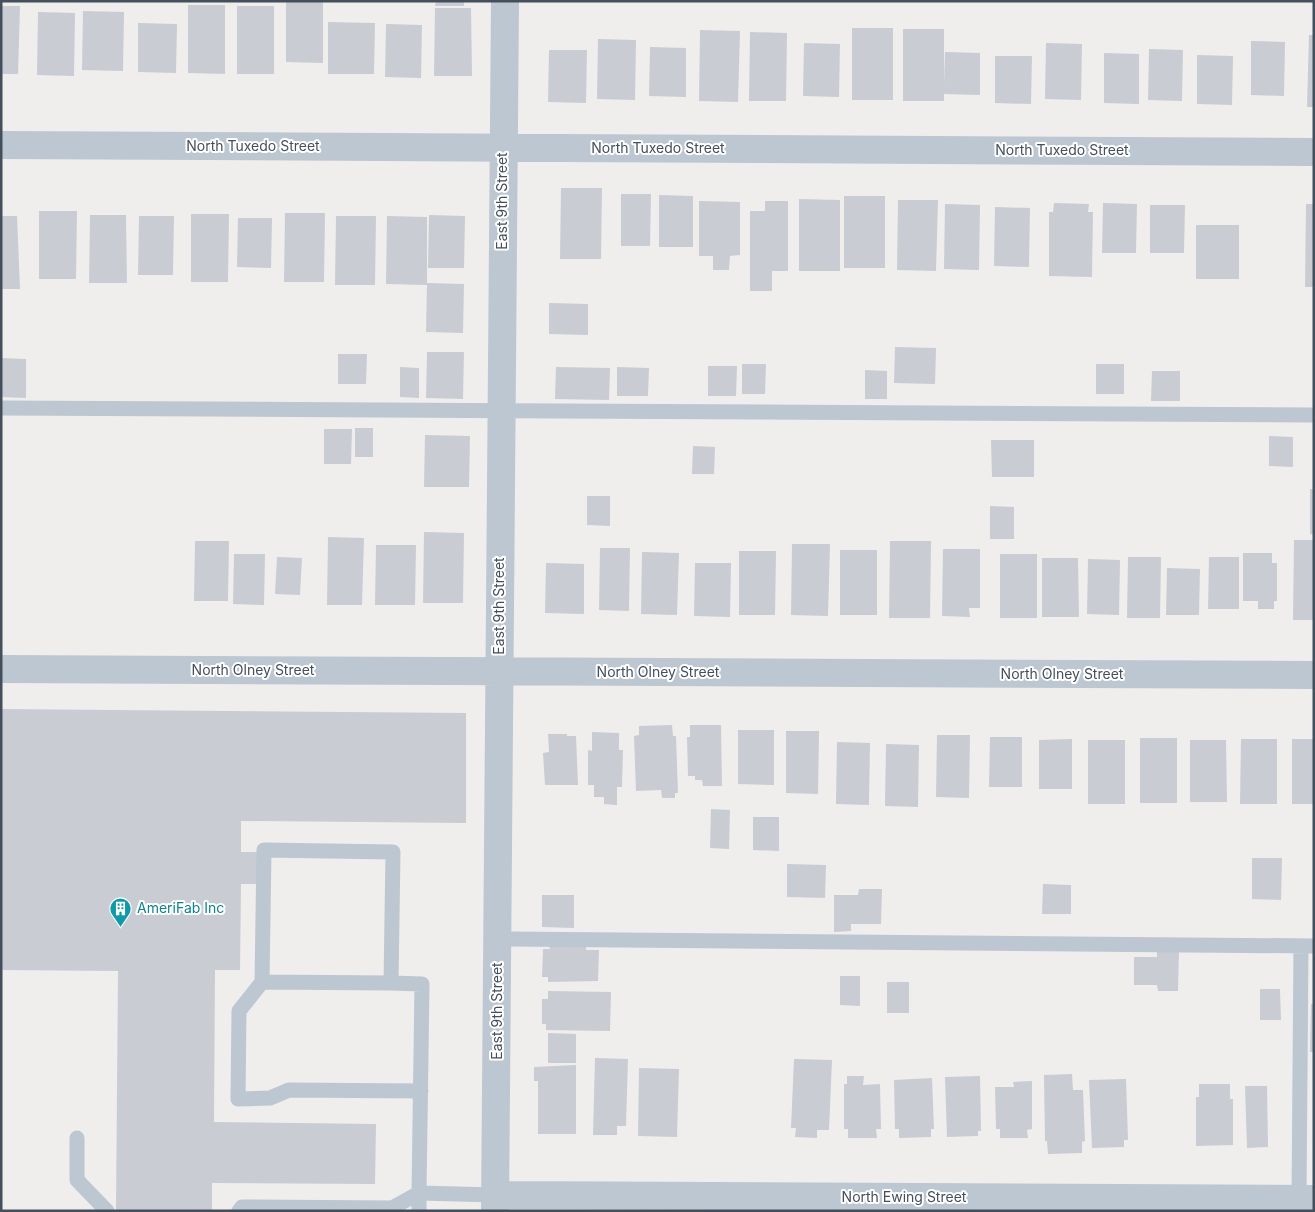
<svg xmlns="http://www.w3.org/2000/svg" width="1315" height="1212" viewBox="0 0 1315 1212" font-family="Inter,sans-serif">
  <style>
    .building { fill: #c9ccd3 }
    .lines { fill: none; stroke-linecap: round; stroke-linejoin: round }
    .lane { stroke: #bcc7d1; stroke-width: 15 }
    .street { stroke: #bcc7d1; stroke-width: 28 }
    .labels { text-anchor: middle; stroke-width: 4; stroke-linejoin: round; paint-order: stroke }
    .street-label { font-size: 14px; fill: #444f5c; stroke: #fff }
    .culture-label { font-size: 14px; fill: #0d838f; stroke: #fff; text-anchor: start }
  </style>
  <rect width="100%" height="100%" fill="#f0eded"/>
  <path class="building" d="M286,1H323V63L286,62Z
    M436,1H464V6H435Z
    M188,5H225V74L188,73Z
    M1,6H20L18,74H1Z
    M237,6H274V74H237Z
    M435,8H471L472,76H434Z
    M83,11L124,12L123,71L82,70Z
    M38,12L75,13L74,76L37,75Z
    M328,22L375,23L374,74H328Z
    M138,23L177,24L176,73L138,72Z
    M386,24L422,25L421,78L385,77Z
    M852,28H893V100H852Z
    M903,29H944V84L945,52L980,53V95L944,94V101H903Z
    M700,30L740,31L738,102L699,101Z
    M750,32L787,33L786,101H749Z
    M1309,35H1314V107H1307Z
    M598,39L636,40L635,100L597,99Z
    M1251,41L1285,42L1284,96L1251,95Z
    M804,43L840,44L839,97L803,96Z
    M1046,43L1082,44L1081,100L1045,99Z
    M650,47L686,48V97L649,96Z
    M1149,49L1183,50L1182,101L1148,100Z
    M549,50H587L586,103L548,102Z
    M1104,53L1139,54V104L1104,103Z
    M1197,55L1233,56L1232,105L1197,104Z
    M995,56H1032L1031,104L995,103Z
    M561,188H602L601,259H560Z
    M621,194H651L650,246H621Z
    M659,195L693,196V247H659Z
    M844,196H885V268H844Z
    M799,199L840,200V271H799Z
    M898,200H938L936,271L897,270Z
    M699,201L740,202V255L730,256L729,270H713V256H699Z
    M765,201H788V271H772V291H750V211H765Z
    M1054,203L1089,204L1088,212H1093L1092,277L1049,276V212H1053Z
    M1103,203L1137,204L1136,253H1102Z
    M945,204L980,205L979,270L944,269Z
    M1306,204H1314V287H1305Z
    M1150,205H1185L1184,253H1150Z
    M995,207L1030,208L1029,267L994,266Z
    M39,211H77L76,279H39Z
    M285,213H325L324,282H284Z
    M191,214H229L228,282H191Z
    M90,215H126L127,283H89Z
    M429,215L465,216L464,268H428Z
    M1,216H17L20,289H2Z
    M139,216H174L173,275H138Z
    M336,216H376L375,285H335Z
    M387,216L427,217V283L464,284L463,333L426,332L427,285L386,284Z
    M238,218H272L271,268L237,267Z
    M1196,225H1239V279H1196Z
    M549,303L588,304V335L549,334Z
    M895,347L936,348L935,384L894,383Z
    M427,352H464L463,399L426,398Z
    M338,354H367L366,384H338Z
    M1,358L26,359V398L1,397Z
    M742,364H766L765,394H742Z
    M1096,364H1124V394H1096Z
    M708,366H737L736,396H708Z
    M400,367L419,368V398L400,397Z
    M556,367L610,368L609,400L555,399Z
    M617,367L649,368L648,396H617Z
    M865,370L887,371V399H865Z
    M1152,371H1180V401H1151Z
    M355,428H373V457H355Z
    M324,429H352L351,464H324Z
    M425,435L470,436L469,487H424Z
    M1269,436L1293,437V467L1269,466Z
    M991,440H1034V477H992Z
    M693,446L715,447L714,474H692Z
    M1310,489H1314V535L1310,534Z
    M587,496H610V526L587,525Z
    M990,506L1014,507V539H990Z
    M424,532L464,533L463,603H423Z
    M328,537L364,538L362,605H327Z
    M1294,540H1314V620H1293Z
    M195,541H229L228,601H194Z
    M890,541H931L930,618H889Z
    M792,544H830L828,616L791,615Z
    M376,545H416L415,605H375Z
    M600,548H630L629,611L599,610Z
    M943,549H980V608H969L970,617L942,616Z
    M840,550H877V615H840Z
    M739,551H776L775,615H739Z
    M642,552L679,553L677,615L641,614Z
    M1243,553H1272V563H1277V601H1274V609H1258V601H1243Z
    M234,554H265L264,605L233,604Z
    M1000,554H1037V618H1000Z
    M277,557L302,558L300,595L275,594Z
    M1128,557H1161L1160,618H1127Z
    M1209,557H1239V609H1208Z
    M1042,558H1078L1079,617H1042Z
    M1088,559L1120,560L1119,615L1087,614Z
    M546,563L584,564V614L545,613Z
    M695,563H731L730,617L694,616Z
    M1167,568L1200,569L1199,615H1166Z
    M1,709L466,713V823L241,821V852H257V884H241L240,970H215L214,1122L376,1124L375,1184L212,1183V1211H116L118,971L1,970Z
    M672,725L673,736H676L678,793H675V798H662L661,790L636,791L634,736L639,735V726Z
    M690,725H721L722,786H703L702,780H695V776H688L687,737H690Z
    M738,730H774V785L738,784Z
    M786,731H819L818,794L786,793Z
    M592,732L619,733V750H623L622,787H617V805L604,804V797H594V785H588V750L592,751Z
    M548,734H567V736H576L578,785H545L543,753L549,752Z
    M937,735H970L969,798L936,797Z
    M990,737H1022V787H989Z
    M1140,738H1177V803H1140Z
    M1072,739V789H1039V740Z
    M1241,739H1277V804H1240Z
    M1292,739H1314V804H1292Z
    M1088,740H1125V804H1088Z
    M1190,740H1226L1227,802H1190Z
    M837,742L870,743L869,805L836,804Z
    M886,744L919,745L918,807L885,806Z
    M711,809L730,810L729,849L710,848Z
    M753,817H779V851L753,850Z
    M1252,858H1282L1281,900L1252,899Z
    M787,864L826,865L825,898L787,897Z
    M1043,884L1071,885V914H1042Z
    M859,889H882L881,924H851V931L834,932V895H858Z
    M542,895H574V928L542,927Z
    M549,946H586V950H599L598,981L548,982V977H542L543,949H550Z
    M1157,951H1179L1178,991H1158L1157,985H1134V957H1157Z
    M840,976H860V1006L840,1005Z
    M887,982H909V1013H887Z
    M1260,989H1280L1281,1020H1260Z
    M548,991L611,992L610,1031L546,1030V1024H542V999H548Z
    M1311,1004H1314V1052H1310Z
    M548,1033L576,1034V1063H548Z
    M595,1058L628,1059L626,1126H617V1135H593Z
    M794,1059L832,1060L829,1130H817V1138L795,1137L796,1128H791Z
    M576,1065V1134H538V1081H534V1067Z
    M639,1068L679,1069L677,1137L638,1136Z
    M1072,1074L1073,1090H1083L1085,1141L1082,1142V1153L1048,1154L1047,1141H1045L1044,1075Z
    M847,1076H864L863,1085L880,1084L881,1129H876L877,1138H848V1129H844V1084H847Z
    M980,1076L981,1131H978V1136L947,1137L945,1077Z
    M932,1078L934,1129H931V1137L899,1138V1129H895L894,1080Z
    M1126,1079L1128,1140H1124V1147L1092,1148L1089,1080Z
    M1032,1081V1129L1027,1130L1028,1138H1000V1129H996L995,1087H1014L1013,1082Z
    M1199,1084H1230V1099H1233V1145L1196,1146V1097H1199Z
    M1245,1086H1267L1268,1147L1247,1148Z"/>
  <g class="lines">
    <path class="lane" d="M1,408L1314,415
      M497,939L1314,946
      M262,982L391,983
      M421,1091L289,1090L270,1098L238,1099L239,1011L262,982L264,850L393,852L391,983L422,984L419,1193L495,1195
      M77,1138V1180L107,1211
      M1299,1199L1301,946
      M239,1211L242,1207L392,1208L419,1193V1211"/>
    <path class="street" d="M1,145L1314,152
      M1,669L1314,675
      M495,1195L1314,1199
      M495,1211L505,1"/>
  </g>
  <defs>
    <symbol id="building-pin" viewBox="-11 -11 22 30"><path d="M0 17L-7.5 6A9.5 9.5 0 1 1 7.5 6Z" fill="#0f9aa8" stroke="#fff"/><path d="M-4-6H4V6H1V3H-1V6H-4ZM-2.5-4.3h1.7v1.8h-1.7ZM.8-4.3h1.7v1.8H.8ZM-2.5-1h1.7V.8h-1.7ZM.8-1h1.7V.8H.8Z" fill="#fff"/></symbol>
  </defs>
  <g fill-rule="evenodd">
    <use href="#building-pin" x="108" y="896" width="25" height="34"/>
  </g>
  <g class="labels">
    <g class="street-label">
      <text x="253" y="151">North Tuxedo Street</text>
      <text x="658" y="153">North Tuxedo Street</text>
      <text x="1062" y="155">North Tuxedo Street</text>
      <text transform="translate(502 201) rotate(-90)" y="5">East 9th Street</text>
      <text transform="translate(499 606) rotate(-90)" y="5">East 9th Street</text>
      <text x="253" y="675">North Olney Street</text>
      <text x="658" y="677">North Olney Street</text>
      <text x="1062" y="679">North Olney Street</text>
      <text transform="translate(497 1011) rotate(-90)" y="5">East 9th Street</text>
      <text x="904" y="1202">North Ewing Street</text>
    </g>
    <g class="culture-label">
      <text x="137" y="913">AmeriFab Inc</text>
    </g>
  </g>
  <rect width="1315" height="1212" fill="none" stroke="#444f5c" stroke-width="5"/>
</svg>
